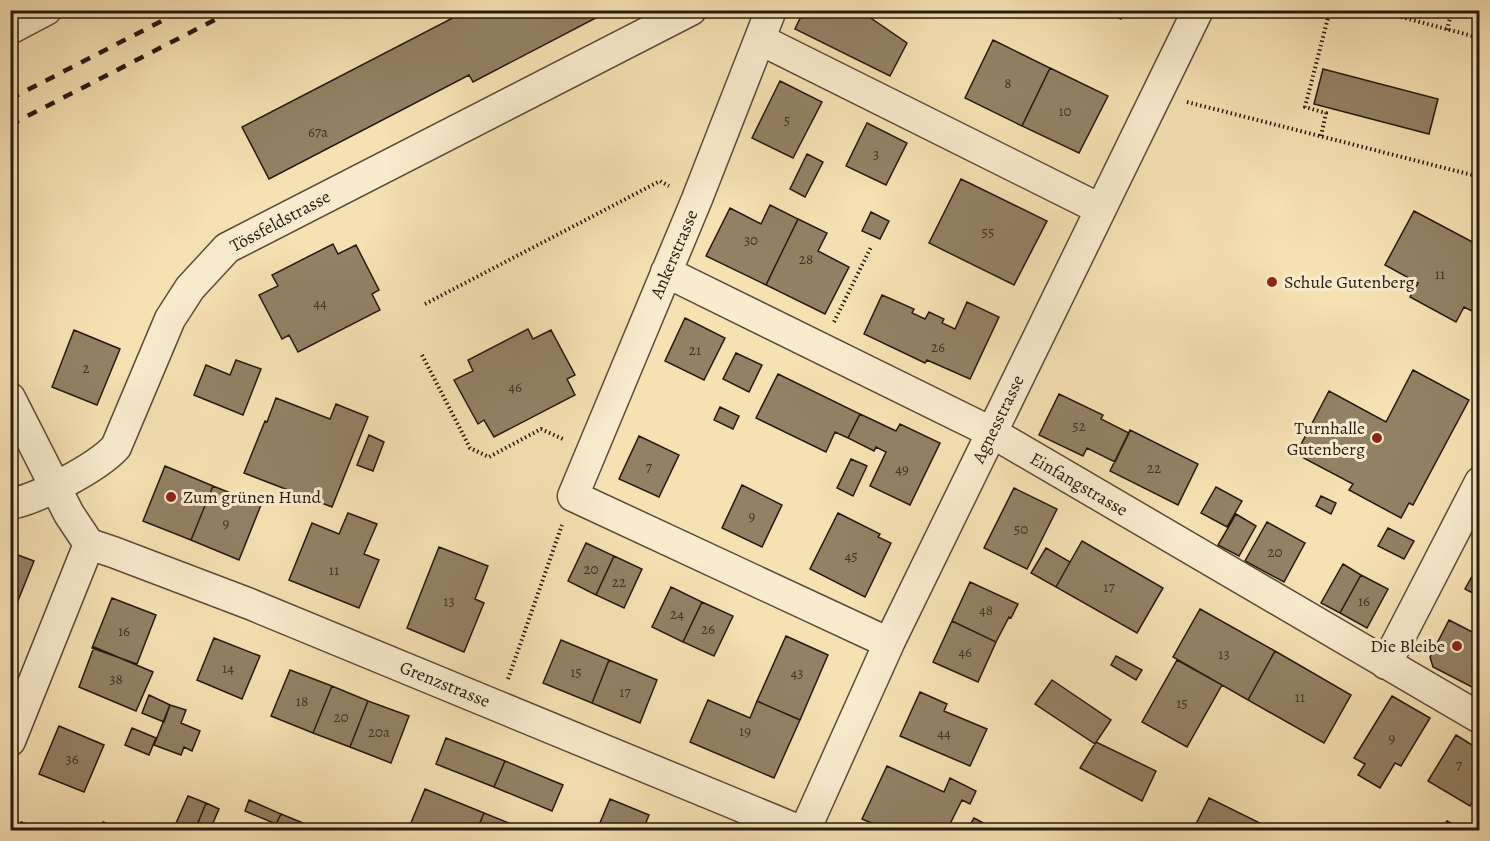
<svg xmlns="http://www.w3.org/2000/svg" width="1490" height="841" viewBox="0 0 1490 841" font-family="Alegreya,serif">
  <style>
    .building { fill: #938165; stroke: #271911; stroke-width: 1.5 }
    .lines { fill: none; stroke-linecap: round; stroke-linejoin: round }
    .minor-casing { stroke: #5b4b3a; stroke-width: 33 }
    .path { stroke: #271911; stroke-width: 4; stroke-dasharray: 1.5 3; stroke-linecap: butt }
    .minor { stroke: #f9ecce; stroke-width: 30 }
    .rail { stroke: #271911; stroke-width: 4.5; stroke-dasharray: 10 10; stroke-linecap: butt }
    .poi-dot { fill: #8f2418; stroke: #f9ecce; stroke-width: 2 }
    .labels { text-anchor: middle; stroke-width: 6; stroke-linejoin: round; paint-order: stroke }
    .number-label { font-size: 15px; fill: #423326 }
    .street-label { font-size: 18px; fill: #271911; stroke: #f9ecce }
    .poi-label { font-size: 18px; fill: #271911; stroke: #f9ecce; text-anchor: start }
  </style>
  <rect width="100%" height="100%" fill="#f6e1b3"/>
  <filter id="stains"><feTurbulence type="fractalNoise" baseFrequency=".00333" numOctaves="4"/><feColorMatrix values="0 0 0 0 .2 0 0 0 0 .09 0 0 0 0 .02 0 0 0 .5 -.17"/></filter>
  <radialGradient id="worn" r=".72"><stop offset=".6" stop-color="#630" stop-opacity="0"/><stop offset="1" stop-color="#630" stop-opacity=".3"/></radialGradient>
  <path class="building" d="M468,10H611L473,82L469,75L269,179L242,127Z
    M804,10H867L865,14L907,43L890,76L795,29Z
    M1103,10H1125L1121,19Z
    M993,40L1050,68L1022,126L965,98Z
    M1050,68L1108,96L1079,153L1022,126Z
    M1323,69L1438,99L1429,134L1314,104Z
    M780,81L822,102L793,158L752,138Z
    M867,123L907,143L886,185L846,166Z
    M807,154L823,162L805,197L790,189Z
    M961,179L1047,221L1014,285L929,243Z
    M770,205L798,219L766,285L706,256L730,208L761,224Z
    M1414,211L1480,246V315L1464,307L1456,322L1410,297L1418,283L1385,265Z
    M871,212L889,221L880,239L862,231Z
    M798,219L827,233L818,251L849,267L825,314L766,285Z
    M333,244L338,254L356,245L379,290L372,294L380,310L298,352L289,335L282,339L259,295L278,286L272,275Z
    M882,295L914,309L912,313L925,319L929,312L944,319L942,323L955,329L967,302L999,317L970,379L927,360L925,363L864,334Z
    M685,318L725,338L704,380L665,361Z
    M528,329L533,339L551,330L575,375L567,379L575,395L494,437L484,420L478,424L454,380L473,371L468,360Z
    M74,330L120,349L97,405L52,387Z
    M736,353L762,365L749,392L723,379Z
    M236,360L261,369L243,415L194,395L206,365L230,375Z
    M1413,370L1469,400L1413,505L1409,503L1401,518L1349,490L1353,484L1296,454L1329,391L1386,422Z
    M778,374L860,414L848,438L835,432L826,452L756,418Z
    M1059,394L1103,415L1101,419L1129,433L1115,462L1087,448L1083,456L1039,435Z
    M276,398L330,419L336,404L368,417L332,507L244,473L265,421L267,422Z
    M720,407L739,416L733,429L714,420Z
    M860,414L896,431L900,424L940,443L910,505L870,486L886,452L876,447L874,451L848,438Z
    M1130,430L1198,464L1178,505L1110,471Z
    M369,435L384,442L373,471L357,465Z
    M639,436L679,455L659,497L619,479Z
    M851,459L867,466L853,496L837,488Z
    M165,466L213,486L191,540L143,521Z
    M742,485L782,505L762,547L722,528Z
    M213,486L261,505L239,560L191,540Z
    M1216,487L1242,501L1227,527L1201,513Z
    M1014,488L1057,509L1027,569L984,548Z
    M1321,496L1336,503L1331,514L1316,506Z
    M348,513L377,524L364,554L379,560L359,608L289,580L312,523L339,534Z
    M838,513L880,534L878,537L891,543L865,597L810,569Z
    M1236,514L1256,526L1239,556L1218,545Z
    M1267,522L1305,543L1284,582L1245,561Z
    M1388,528L1414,541L1404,559L1378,546Z
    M1082,541L1163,588L1137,633L1056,587Z
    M586,543L614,556L596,595L568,581Z
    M439,547L488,566L475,599L484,603L464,652L407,628Z
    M1046,548L1070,562L1056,587L1031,573Z
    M10,552L34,561L13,613L10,612Z
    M614,556L642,569L624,608L596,595Z
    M1480,562V597L1465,589Z
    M1343,564L1361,575L1340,613L1321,603Z
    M1361,575L1388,589L1367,628L1340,613Z
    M970,582L1018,604L1011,618L1009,617L996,642L952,621Z
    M671,587L702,602L683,642L652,627Z
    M112,598L156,615L137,664L92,648Z
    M702,602L733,616L714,656L683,642Z
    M1200,609L1275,651L1248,700L1173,657Z
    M1449,620L1480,636V673L1472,687L1433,667L1430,657Z
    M952,621L996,642L978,682L933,662Z
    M786,636L828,655L800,720L757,701Z
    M214,638L260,656L242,699L197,680Z
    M561,640L609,660L592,703L543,683Z
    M94,647L153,672L136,711L79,687Z
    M1275,651L1351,695L1324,743L1248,700Z
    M1116,656L1142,670L1136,680L1111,665Z
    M609,660L657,680L640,723L592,703Z
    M1177,660L1222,685L1187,747L1142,722Z
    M290,670L332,686L313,733L271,716Z
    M1052,680L1111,720L1095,744L1035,704Z
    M332,686L368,701L350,747L313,733Z
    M920,692L947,704L944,711L987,729L970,766L900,736Z
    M149,695L170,705L164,722L142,713Z
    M1392,696L1430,718L1401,766L1395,763L1380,788L1358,775L1365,764L1354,758Z
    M708,700L750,718L757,701L800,720L774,778L690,742Z
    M368,701L409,716L391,763L350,747Z
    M170,705L186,710L181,723L200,731L192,751L184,747L181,755L154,745Z
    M59,726L104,745L84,792L39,774Z
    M132,728L156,738L149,755L125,745Z
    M1456,735L1480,750V791L1470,806L1428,781Z
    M446,738L505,761L494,787L436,764Z
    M1096,742L1156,771L1142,801L1080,768Z
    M505,761L563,785L552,811L494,787Z
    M887,766L944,792L950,778L976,791L970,804L962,800L947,830H888L862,819Z
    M425,789L484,813L477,830H408Z
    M188,796L206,803L195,830H173Z
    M1209,798L1274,830H1204L1195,826Z
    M610,799L649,815L643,830H597Z
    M249,800L281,814L276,824L245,811Z
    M206,803L219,809L210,830H195Z
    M484,813L526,830H477Z
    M281,814L315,828L314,830H292L276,824Z
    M974,818L987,825L983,830H967Z
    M1447,821L1464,830H1441Z
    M21,822L44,830H17Z
    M103,822L120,828L119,830H100Z"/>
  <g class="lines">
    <defs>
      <path id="minor" d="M771,10L697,199L573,496L889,643
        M10,29L46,10
        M761,40L1100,209
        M666,272L991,432L1480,718
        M10,398L69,514L89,544
        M10,504C38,499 98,467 116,447L170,319L190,288L227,248L691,10
        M89,544L113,552L250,604L798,830
        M1386,664L1480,482
        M10,741L89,544
        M805,830L889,643L1198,10"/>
    </defs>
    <use href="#minor" class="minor-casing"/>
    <path class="path" d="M1375,10L1480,38
      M1447,30L1452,10
      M1187,102L1480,177
      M1321,136L1326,113L1305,107L1330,10
      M425,304L660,181L669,186
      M834,322L871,247
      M422,355L470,448L489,457L541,429L563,439
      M508,679L562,525"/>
    <use href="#minor" class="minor"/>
    <path class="rail" d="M10,99L183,10
      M10,125L234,10"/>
  </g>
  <g class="poi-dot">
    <circle cx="1272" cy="282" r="6"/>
    <circle cx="1377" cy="438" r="6"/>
    <circle cx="171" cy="497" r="6"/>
    <circle cx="1457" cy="646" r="6"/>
  </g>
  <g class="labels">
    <g class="number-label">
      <text x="1008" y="88">8</text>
      <text x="1065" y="116">10</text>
      <text x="787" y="125">5</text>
      <text x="318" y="137">67a</text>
      <text x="876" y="159">3</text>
      <text x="988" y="237">55</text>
      <text x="751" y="245">30</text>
      <text x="806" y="264">28</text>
      <text x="1440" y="279">11</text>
      <text x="320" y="308">44</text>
      <text x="938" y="352">26</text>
      <text x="695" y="355">21</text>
      <text x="86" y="373">2</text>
      <text x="515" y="392">46</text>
      <text x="1079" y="431">52</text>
      <text x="649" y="472">7</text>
      <text x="1154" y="473">22</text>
      <text x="902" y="474">49</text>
      <text x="752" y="521">9</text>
      <text x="226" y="528">9</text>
      <text x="1021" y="534">50</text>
      <text x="1275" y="557">20</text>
      <text x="851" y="561">45</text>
      <text x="591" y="574">20</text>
      <text x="334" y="575">11</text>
      <text x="619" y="587">22</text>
      <text x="1109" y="592">17</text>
      <text x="449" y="606">13</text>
      <text x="1364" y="606">16</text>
      <text x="986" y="615">48</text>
      <text x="677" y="619">24</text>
      <text x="708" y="634">26</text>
      <text x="124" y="636">16</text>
      <text x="965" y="657">46</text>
      <text x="1224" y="659">13</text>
      <text x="228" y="673">14</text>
      <text x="576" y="677">15</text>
      <text x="797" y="678">43</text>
      <text x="116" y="684">38</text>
      <text x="625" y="697">17</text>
      <text x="1300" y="702">11</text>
      <text x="302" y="706">18</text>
      <text x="1182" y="708">15</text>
      <text x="341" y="722">20</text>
      <text x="745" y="736">19</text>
      <text x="379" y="737">20a</text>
      <text x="944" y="738">44</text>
      <text x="1392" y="743">9</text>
      <text x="72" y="764">36</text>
      <text x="1459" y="770">7</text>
    </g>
    <g class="street-label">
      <text transform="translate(280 221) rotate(-28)" y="6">Tössfeldstrasse</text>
      <text transform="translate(674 254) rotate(-67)" y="6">Ankerstrasse</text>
      <text transform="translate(998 419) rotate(-64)" y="6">Agnesstrasse</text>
      <text transform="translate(1079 484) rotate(30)" y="6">Einfangstrasse</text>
      <text transform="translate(445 684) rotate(22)" y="6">Grenzstrasse</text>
    </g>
    <g class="poi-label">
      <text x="1284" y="288">Schule Gutenberg</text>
      <text x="1365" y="434" text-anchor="end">Turnhalle<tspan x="1365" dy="21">Gutenberg</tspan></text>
      <text x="183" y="503">Zum grünen Hund</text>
      <text x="1445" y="652" text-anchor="end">Die Bleibe</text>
    </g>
  </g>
  <rect width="1490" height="841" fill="none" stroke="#f6e1b3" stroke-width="36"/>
  <rect x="12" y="12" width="1466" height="817" fill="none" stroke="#271911" stroke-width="3"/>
  <rect x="18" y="18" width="1454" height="805" fill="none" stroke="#271911" stroke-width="1.5"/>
  <rect width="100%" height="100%" filter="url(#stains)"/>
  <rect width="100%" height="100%" fill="url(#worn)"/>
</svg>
